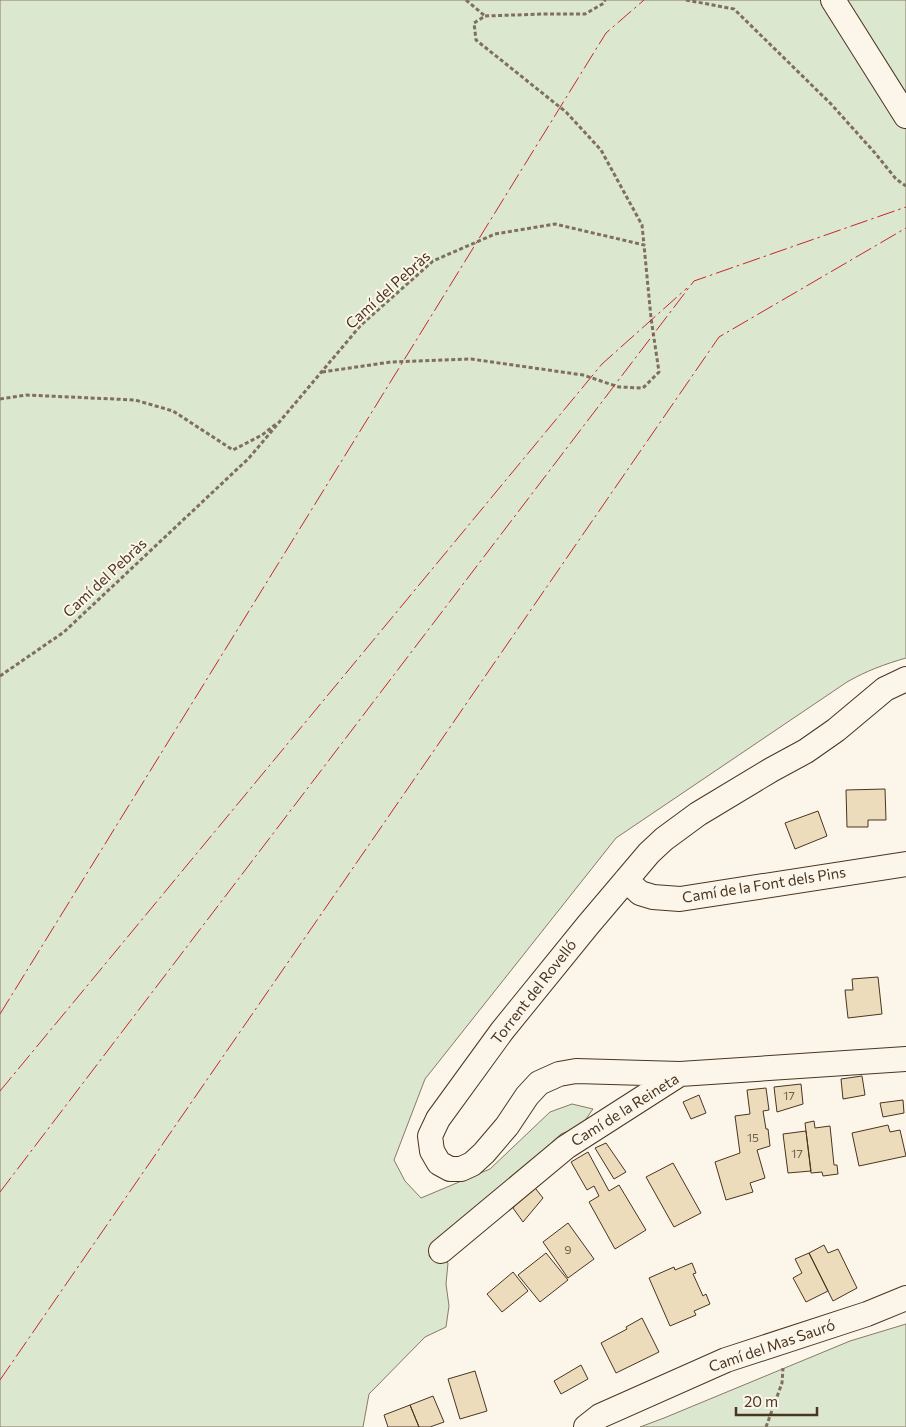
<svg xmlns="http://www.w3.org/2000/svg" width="906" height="1427" viewBox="0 0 906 1427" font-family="Commissioner,sans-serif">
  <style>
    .green { fill: #dce7d0; stroke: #887966 }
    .building { fill: #ecdcbc; stroke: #4a3520 }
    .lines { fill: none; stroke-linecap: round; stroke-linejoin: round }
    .minor-casing { stroke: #4a3520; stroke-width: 26 }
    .path { stroke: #7f6f5c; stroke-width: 3; stroke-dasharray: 4 2.5; stroke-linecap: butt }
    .minor { stroke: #fbf6e9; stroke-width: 24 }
    .power { stroke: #c62828; stroke-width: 1; stroke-dasharray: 18 4 2.5 4; stroke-linecap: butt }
    .labels { text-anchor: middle; stroke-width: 4; stroke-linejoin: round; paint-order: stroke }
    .number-label { font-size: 12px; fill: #725f47 }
    .street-label { font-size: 15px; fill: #4a3520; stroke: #fbf6e9 }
  </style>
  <rect width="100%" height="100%" fill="#fbf6e9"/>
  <path class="green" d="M0,0H906V658C885,664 866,671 847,682L616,838L425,1079L394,1160L405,1181L421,1198L490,1169L550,1112L572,1104L593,1109L581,1126L561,1134L432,1251L448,1263L446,1284L449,1306L446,1327L425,1337L369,1394L363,1427H0Z
    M906,1324V1427H640L664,1418L850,1341Z"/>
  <path class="building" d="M885,789L886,820H868V827H847L846,790Z
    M818,811L827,836L795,849L785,823Z
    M878,977L882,1014L848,1018L845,990H853L852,979Z
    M862,1076L865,1095L843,1099L841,1079Z
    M801,1084L803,1104L777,1112L774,1087Z
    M766,1088L769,1110L763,1111L766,1129H768L770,1146L757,1150L765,1178L750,1183L753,1192L726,1200L715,1162L740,1153L735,1116L750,1114L747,1090Z
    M699,1095L706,1113L691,1119L683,1102Z
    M903,1100L904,1113L883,1117L880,1103Z
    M814,1121L815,1128L830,1126L834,1165H837L838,1174L823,1176L822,1172L811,1173L805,1123Z
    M888,1125L890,1132L900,1130L906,1156L859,1166L852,1133Z
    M806,1131L811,1171L788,1173L783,1134Z
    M606,1143L626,1172L614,1179L595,1148Z
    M588,1152L609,1191L619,1185L646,1230L615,1249L589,1202L599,1196L594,1186L587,1190L571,1162Z
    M673,1163L701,1213L674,1227L646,1177Z
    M532,1184L543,1198L523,1222L513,1208Z
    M568,1223L594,1259L568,1278L543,1242Z
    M824,1245L828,1253L838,1249L857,1288L833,1301L809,1253Z
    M546,1253L568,1280L540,1302L518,1275Z
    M809,1253L828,1291L806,1302L793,1278L802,1273L795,1259Z
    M692,1263L696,1273L693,1274L703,1296L706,1294L710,1304L694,1311L696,1315L670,1326L649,1278L674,1267L675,1270Z
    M513,1272L528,1291L502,1312L487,1294Z
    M642,1318L659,1352L616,1373L601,1343L627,1329L626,1327Z
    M581,1365L588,1379L561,1394L554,1381Z
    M475,1371L487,1411L460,1419L448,1379Z
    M433,1396L444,1422L430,1427H419L410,1405Z
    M410,1405L419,1427H388L384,1415Z"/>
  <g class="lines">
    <defs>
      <path id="minor" d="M833,0L906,116
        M906,679L885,689L836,730L806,751L771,770L698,814L664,839L649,853L588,925L502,1031L438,1119L430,1136L432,1151L439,1163L450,1169H461L472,1164L484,1153L507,1126L527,1096L539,1083L559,1074L576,1071L680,1074L906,1059
        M626,880L640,893L653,897L680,899L906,864
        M441,1251L566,1147L680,1074
        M586,1427L600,1416L726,1360L867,1314L906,1298"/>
    </defs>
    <use href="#minor" class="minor-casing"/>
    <path class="path" d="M466,0L485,16
      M686,0L734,9L831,104L875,153L896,179L906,186
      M322,372L391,362L471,359L583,375L619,387L643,388L659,372L651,318L644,245
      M0,399L26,395L135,400L173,411L233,450L262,435L276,424
      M0,676L64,632L249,458L361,325L433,261L495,234L555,224L644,245L642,225L601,150L566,112L476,40L474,23L485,16L544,14H585L604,3L605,0
      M766,1427L782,1383L783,1368"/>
    <use href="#minor" class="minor"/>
    <path class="power" d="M0,1014L606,33L644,0
      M0,1091L602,364L687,288
      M0,1192L694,281L906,207
      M0,1380L719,337L906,228"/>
  </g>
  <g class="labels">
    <g class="number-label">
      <text x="789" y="1100">17</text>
      <text x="753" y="1142">15</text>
      <text x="797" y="1158">17</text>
      <text x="568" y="1254">9</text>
    </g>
    <g class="street-label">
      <text transform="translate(388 290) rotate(-42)" y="5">Camí del Pebràs</text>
      <text transform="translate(105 578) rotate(-43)" y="5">Camí del Pebràs</text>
      <text transform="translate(764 885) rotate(-9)" y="5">Camí de la Font dels Pins</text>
      <text transform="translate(534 992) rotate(-52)" y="5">Torrent del Rovelló</text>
      <text transform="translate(625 1110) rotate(-32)" y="5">Camí de la Reineta</text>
      <text transform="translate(772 1346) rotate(-19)" y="5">Camí del Mas Sauró</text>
    </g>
  </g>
  <path d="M736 1407v8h81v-8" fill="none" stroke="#4a3520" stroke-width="2.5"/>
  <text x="744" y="1407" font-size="15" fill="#4a3520" stroke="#fbf6e9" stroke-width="4" paint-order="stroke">20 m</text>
</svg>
